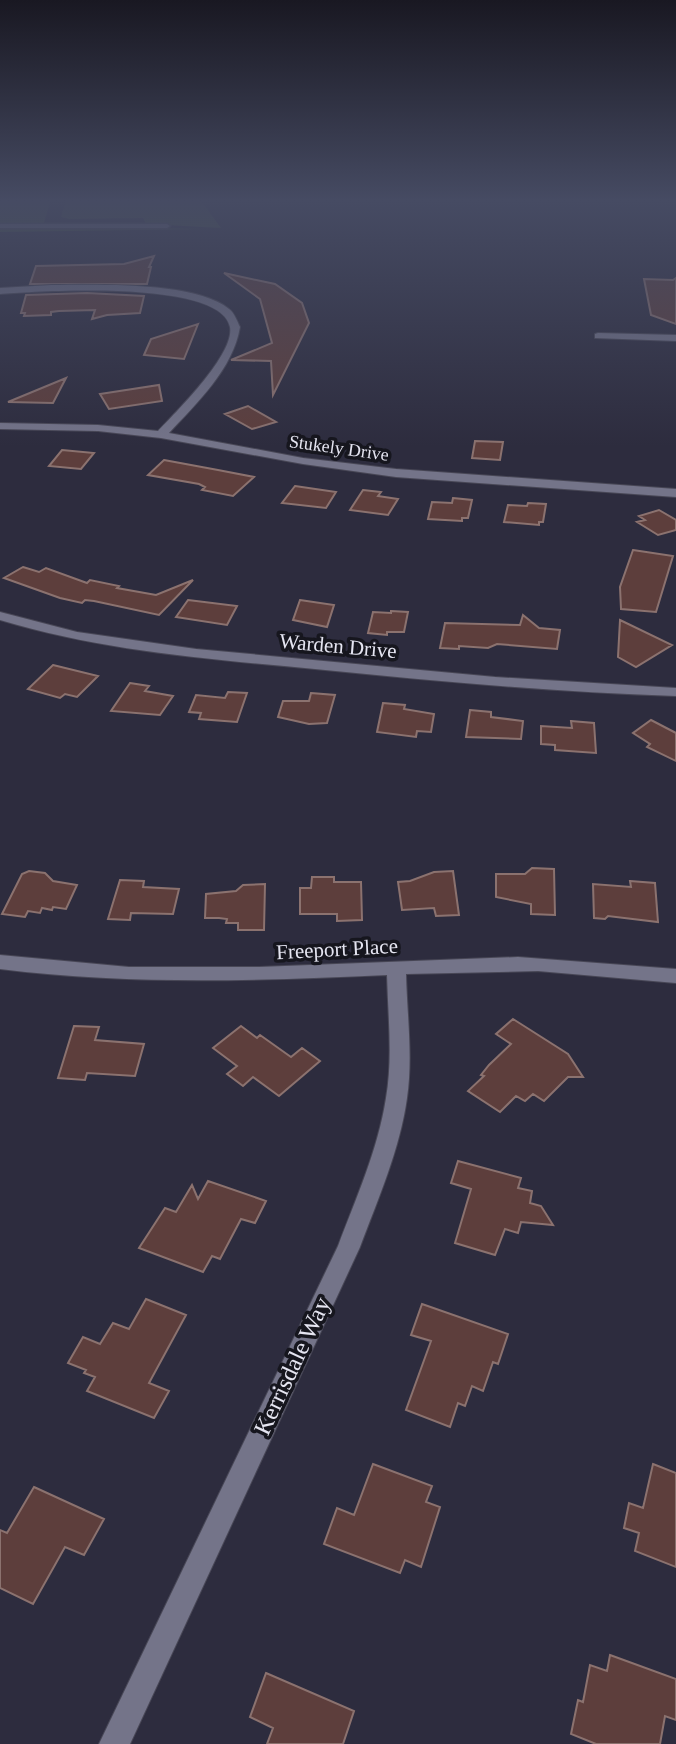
<svg xmlns="http://www.w3.org/2000/svg" width="676" height="1744" viewBox="0 0 676 1744" font-family="Georgia,serif">
  <style>
    .green { fill: #435440 }
    .building { fill: #5d3e3c; stroke: #8b726f; stroke-width: 2 }
    .lines { fill: none; stroke-linecap: round; stroke-linejoin: round }
    .service-casing { stroke: #484756; stroke-width: 3 }
    .minor-casing { stroke: #484756; stroke-width: 2 }
    .service { fill: #747489; fill-rule: evenodd }
    .minor { fill: #747489; fill-rule: evenodd }
    .labels { text-anchor: middle; stroke-width: 7; stroke-linejoin: round; paint-order: stroke }
    .far-street-label { font-size: 18px; fill: #e5e5f1; stroke: #16161e }
    .street-label { font-size: 21px; fill: #e5e5f1; stroke: #16161e }
    .near-street-label { font-size: 24px; fill: #e5e5f1; stroke: #16161e }
  </style>
  <rect width="100%" height="100%" fill="#2d2c3e"/>
  <path class="green" d="M0,202H50L44,223L0,225Z
    M65,202H202L221,228L146,224L143,218L69,219L61,217Z
    M0,226L207,229L0,232Z"/>
  <path class="building" d="M154,256L149,267H151L147,284H30L36,266L124,264Z
    M224,273L275,284L302,303L309,323L273,395L271,361L231,360L272,343L260,299Z
    M676,278V324L651,315L644,279L673,280Z
    M87,293L144,296L140,313L107,315L92,319L95,310L59,311L51,312V315L24,316L25,313H21L26,295Z
    M198,324L184,359L144,355L151,339Z
    M66,378L53,403L8,402Z
    M159,385L162,401L109,409L100,394Z
    M248,406L276,422L252,429L225,414Z
    M475,441L503,442L500,460L472,458Z
    M62,450L94,453L81,469L49,466Z
    M164,460L218,470L254,477L233,496L202,490L205,487L199,484L148,475Z
    M295,486L336,492L326,508L282,503Z
    M363,490L381,492L378,496L398,499L388,515L350,510Z
    M453,498L472,500L468,518H462V521L428,519L432,502L452,503Z
    M528,503L546,504L543,522H539V525L504,522L508,505L527,506Z
    M659,510L676,520V530L658,535L637,522L645,520L639,516Z
    M633,550L673,556L656,612L621,609L620,587Z
    M23,567L39,572L46,568L87,583L90,580L119,586L117,588L156,595L193,580L159,615L94,601L85,600L82,603L60,598L4,578Z
    M188,600L237,606L227,625L176,617Z
    M300,600L334,605L327,627L293,620Z
    M391,611L408,612L404,632H387V635L368,633L373,612L391,613Z
    M523,615L539,628L560,630L557,649L497,644L488,648L459,646V649L440,648L445,623L520,625Z
    M620,620L672,645L636,667L618,657Z
    M53,665L98,676L77,697L65,694L60,698L28,689Z
    M130,683L149,686L145,691L173,696L160,715L111,711Z
    M228,692L247,693L237,722L199,719L201,713L189,712L196,695L225,698Z
    M311,693L335,695L327,723L309,724L278,717L283,701H309Z
    M383,703L405,705L404,709L434,714L431,732L417,731L416,737L377,732Z
    M470,710L491,712V717L523,721L521,739L466,737Z
    M651,720L676,733V761L647,747L650,744L633,733Z
    M571,721L594,723L596,753L555,750V745L541,744V726L572,728Z
    M532,868L554,869L555,915L531,914V904L496,897V874H525Z
    M29,871L45,873L53,881L77,885L66,909L53,907L52,910L42,908L40,913L28,911L25,917L2,914L22,874Z
    M453,871L459,915L436,916L434,908L402,910L398,882L410,881L434,872Z
    M312,877H334V882H361L362,920L337,921V914H300V888H311Z
    M120,880L144,881L143,887L179,889L173,914L131,913L130,920L108,919Z
    M630,881L655,883L658,922L608,916L605,919L594,918L593,884L631,887Z
    M265,884L264,930H238V923H226L227,919L219,918H205L206,894L236,891L243,885Z
    M513,1019L568,1054L583,1077H568L544,1101L533,1094L525,1101L516,1096L500,1112L468,1091L484,1076L481,1075L489,1065L511,1044L496,1034Z
    M74,1026L99,1027L95,1040L144,1044L135,1076L87,1073L85,1080L58,1078Z
    M241,1026L257,1038L260,1035L291,1057L302,1048L320,1061L279,1096L253,1077L243,1086L227,1074L237,1066L213,1048Z
    M458,1161L521,1178L518,1188L532,1191L530,1203L541,1206L553,1225L521,1222L518,1233L505,1229L495,1255L455,1243L471,1189L451,1183Z
    M208,1181L266,1201L255,1223L241,1219L220,1259L212,1256L203,1272L139,1248L165,1208L176,1212L192,1185L198,1199Z
    M146,1299L186,1315L149,1383L169,1391L154,1418L87,1391L95,1377L84,1373L86,1370L68,1363L83,1337L100,1344L113,1323L129,1329Z
    M422,1304L508,1334L498,1364L493,1362L483,1391L472,1386L465,1406L458,1403L450,1427L406,1410L431,1341L411,1335Z
    M373,1464L432,1486L426,1502L440,1507L421,1567L405,1560L400,1573L324,1544L337,1508L354,1515Z
    M653,1464L676,1473V1567L635,1551L639,1533L624,1528L629,1503L643,1508Z
    M34,1487L104,1519L84,1555L65,1547L33,1604L0,1588V1530L7,1533Z
    M610,1655L676,1679V1720L665,1716L660,1744H596L571,1734L578,1700L583,1702L590,1665L607,1671Z
    M266,1673L354,1711L343,1744H267L273,1728L250,1717Z"/>
  <g class="lines">
    <defs>
      <path id="service" d="M0,224H167L170,226L167,228H0Z"/>
      <path id="minor" d="M52,285C95,285 195,281 229,309C234,312 237,321 240,327C233,369 197,403 169,433L303,458L396,469L676,489V497L396,477L303,464L161,438L98,431L0,429V423L98,425L158,431C176,412 235,354 230,327C221,279 38,291 0,294V288Z
        M598,333L676,335V341L595,338V334Z
        M0,612L77,632L196,649L495,677L676,688V696C555,692 435,681 315,669C208,659 103,651 0,620Z
        M0,955L129,967H259L518,957L676,969V983L538,971L406,974C407,1015 413,1057 407,1098C400,1149 378,1199 360,1247L130,1744H99L338,1246C356,1198 378,1150 386,1098C393,1058 388,1016 387,975C257,981 129,985 0,969Z"/>
    </defs>
    <use href="#service" class="service-casing"/>
    <use href="#minor" class="minor-casing"/>
    <use href="#service" class="service"/>
    <use href="#minor" class="minor"/>
  </g>
  <linearGradient id="sky" x2="0" y2="1"><stop stop-color="#191822"/><stop offset="0.45" stop-color="#464b63"/><stop offset="1" stop-color="#464b63" stop-opacity="0"/></linearGradient>
  <rect width="676" height="446" fill="url(#sky)"/>
  <g class="labels">
    <g class="far-street-label">
      <text transform="translate(339 448) rotate(8)" y="6">Stukely Drive</text>
    </g>
    <g class="street-label">
      <text transform="translate(338 646) rotate(5)" y="7">Warden Drive</text>
      <text transform="translate(337 949) rotate(-3)" y="7">Freeport Place</text>
    </g>
    <g class="near-street-label">
      <text transform="translate(292 1366) rotate(-65)" y="8">Kerrisdale Way</text>
    </g>
  </g>
</svg>
